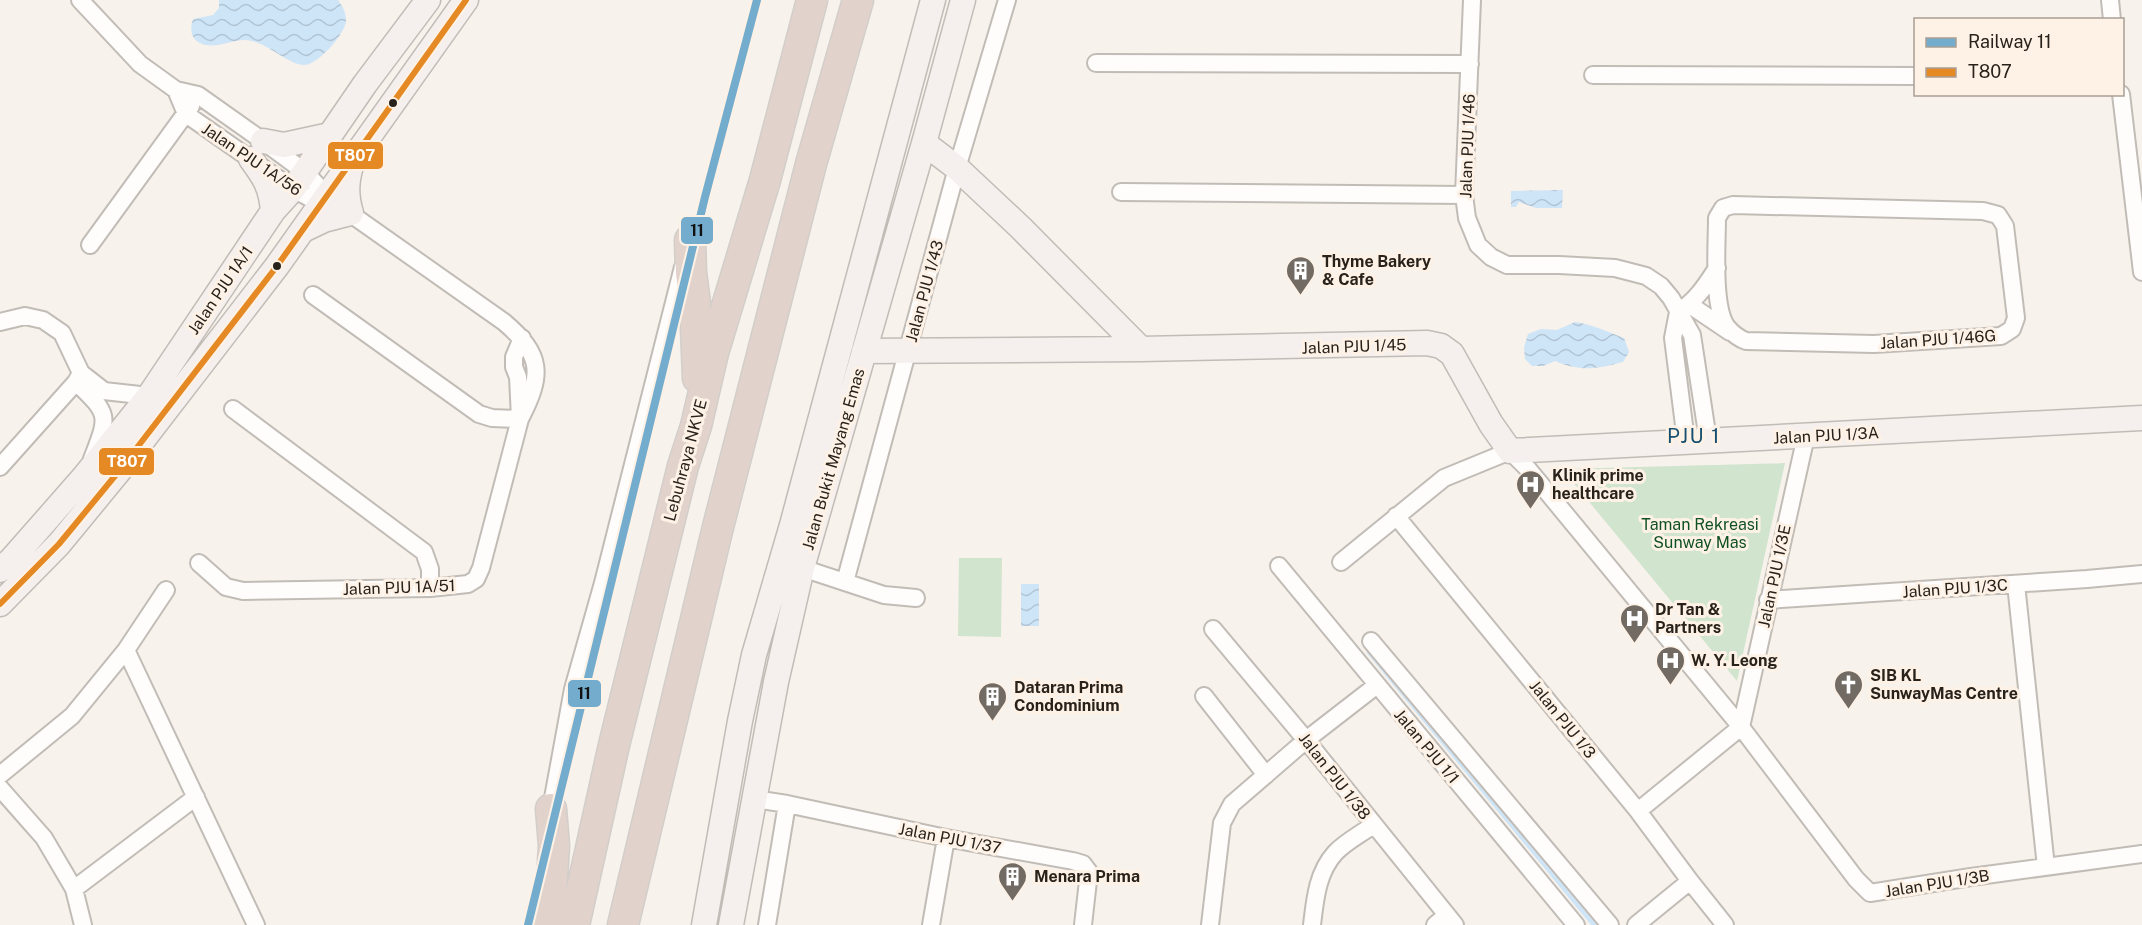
<svg xmlns="http://www.w3.org/2000/svg" width="2142" height="925" viewBox="0 0 2142 925" font-family="'Public Sans',sans-serif">
  <style>
    .green { fill: #d1e4ce }
    .water { fill: url(#water-waves) }
    .lines { fill: none; stroke-linecap: round; stroke-linejoin: round }
    .stream { stroke: #cee5f7; stroke-width: 4.5 }
    .minor-casing { stroke: #c2bcb6; stroke-width: 20 }
    .secondary-casing { stroke: #c2bcb6; stroke-width: 27 }
    .motorway-casing { stroke: #d2ceca; stroke-width: 33 }
    .minor { stroke: #fefdfc; stroke-width: 16 }
    .secondary { stroke: #f5efed; stroke-width: 24 }
    .motorway { stroke: #e2d2cc; stroke-width: 30 }
    .bus-1-casing { stroke: #fef2e6; stroke-width: 10 }
    .bus-1 { stroke: #e58925; stroke-width: 6 }
    .rail-1-casing { stroke: #fef2e6; stroke-width: 12 }
    .rail-1 { stroke: #74accd; stroke-width: 8 }
    .bus-dot { fill: #29221b; stroke: #fef2e6; stroke-width: 2 }
    .labels { text-anchor: middle; stroke-width: 6; stroke-linejoin: round; paint-order: stroke }
    .street-label { font-size: 16px; fill: #29221b; stroke: #fef2e6 }
    .poi-label { font-size: 16px; font-weight: bold; fill: #29221b; stroke: #fef2e6; text-anchor: start }
    .park-label { font-size: 16px; fill: #105124; stroke: #fef2e6 }
    .quarter-label { font-size: 20px; letter-spacing: 1.5px; fill: #164f70; stroke: #fef2e6 }
    .line-badge { stroke: #fef2e6; stroke-width: 2 }
    .badge-label { font-size: 16px; text-anchor: middle; font-weight: bold; fill: #fff }
    .pale-badge-label { font-size: 16px; text-anchor: middle; font-weight: bold; fill: #111 }
  </style>
  <defs>
    <pattern id="water-waves" width="16" height="10" patternUnits="userSpaceOnUse" patternTransform="scale(1.5)"><rect width="16" height="10" fill="#cee5f7"/><path d="M0 5q4-4 8 0t8 0" fill="none" stroke="#b1c4d3"/></pattern>
  </defs>
  <rect width="100%" height="100%" fill="#f8f2ec"/>
  <path class="green" d="M1785,463L1737,681L1562,469Z
    M959,558H1002L1001,637L958,636Z"/>
  <path class="water" d="M219,0H338C343,7 346,12 346,21C345,34 318,65 304,65C287,65 267,41 245,40C231,40 213,50 200,43C190,38 190,28 193,19L213,15L219,8Z
    M1563,190L1562,208H1536L1519,202L1516,207H1511V191Z
    M1575,322C1588,323 1611,333 1624,338L1629,352L1623,362C1598,369 1580,372 1555,361L1543,366H1532L1525,359L1524,347L1528,334L1541,329L1557,330Z
    M1021,584H1039V626H1021Z"/>
  <g class="lines">
    <path class="stream" d="M1369,652L1594,925"/>
    <defs>
      <path id="minor" d="M80,0L140,64L176,90L198,95L263,141L305,172L331,200L504,322C543,355 543,375 520,419L481,568L476,579L468,584L430,588L243,591L226,587L199,563
        M1472,0L1464,195L1467,218L1478,245L1491,257L1507,265H1559L1615,268L1646,276L1661,286L1671,298L1692,335L1708,440
        M2110,0L2112,20
        M1096,63L1470,64
        M1593,75L1916,76
        M176,90L186,114L293,189L321,204L331,200
        M2121,94L2142,272
        M1121,192L1464,195
        M1733,205L1983,211L1998,215L2005,226L2016,318L2012,329L2001,336L1874,344L1746,341C1738,338 1732,333 1727,327C1712,307 1717,244 1717,218L1723,208Z
        M90,245L191,106
        M313,295L479,414L492,418L520,419
        M1690,305L1730,332
        M1678,312L1673,338L1686,441
        M1678,312C1696,301 1706,285 1717,268
        M0,322L25,316L43,320L62,333L81,373L76,382L0,467
        M81,373L104,391L149,396
        M76,382C110,415 109,415 92,459
        M233,409L424,552L430,569V588
        M520,418L518,377L514,367V357L522,338
        M1396,516L1638,811L1690,881L1725,925
        M1341,562L1444,478L1510,451L1529,470L1741,727L1856,879L1870,893L1971,877L2142,854
        M1279,566L1576,925
        M802,568L884,595L916,598
        M845,582L957,168L1007,0
        M2016,584L2046,867
        M1768,600L2087,579L2142,574
        M1213,629L1306,740L1455,925
        M1371,641L1610,925
        M126,650L256,925
        M1204,696L1266,775
        M0,775L72,716L126,650L166,590
        M0,788L44,838L74,889L83,925
        M754,799L787,804L946,838L1073,861L1083,864L1089,872L1083,925
        M551,809L573,689L603,583L683,267
        M1638,811L1741,727L1806,436
        M74,889L196,797
        M767,925L787,804
        M931,925L946,838
        M1210,925L1222,823L1232,804L1306,740L1377,685
        M1312,925C1315,900 1317,873 1335,853C1345,842 1361,834 1373,825
        M1435,925L1447,915
        M1636,925L1690,881"/>
      <path id="secondary" d="M263,141L284,145L330,135
        M924,143L957,168L1020,227L1141,349
        M251,159C265,178 271,187 273,211
        M303,230L324,220L351,213C346,196 346,183 351,166
        M864,351L1141,349L1427,343L1441,346L1452,354L1491,424L1510,451L2142,418
        M0,570L12,559L84,477L149,396L273,211L293,189L365,84L428,0
        M0,604L59,544L119,471L277,266L466,0
        M704,925L740,721L754,655L792,525L933,0
        M731,925L776,682L802,568L924,143L963,0"/>
      <path id="motorway" d="M690,240L691,273L695,303L698,378
        M549,925L554,846L551,809
        M574,925L614,745L683,466L696,426L713,353L765,180L812,0
        M623,925L717,531L811,164L858,0"/>
    </defs>
    <use href="#minor" class="minor-casing"/>
    <use href="#secondary" class="secondary-casing"/>
    <use href="#motorway" class="motorway-casing"/>
    <use href="#minor" class="minor"/>
    <use href="#secondary" class="secondary"/>
    <use href="#motorway" class="motorway"/>
    <defs>
      <path id="bus-1" d="M0,604L59,544L119,471L277,266L466,0"/>
    </defs>
    <use href="#bus-1" class="bus-1-casing"/>
    <use href="#bus-1" class="bus-1"/>
    <defs>
      <path id="rail-1" d="M528,925L705,197L757,0"/>
    </defs>
    <use href="#rail-1" class="rail-1-casing"/>
    <use href="#rail-1" class="rail-1"/>
  </g>
  <defs>
    <symbol id="building-pin" viewBox="-11 -11 22 30"><path d="M0 17L-7.5 6A9.5 9.5 0 1 1 7.5 6Z" fill="#716b64" stroke="#fef2e6"/><path d="M-4-6H4V6H1V3H-1V6H-4ZM-2.5-4.3h1.7v1.8h-1.7ZM.8-4.3h1.7v1.8H.8ZM-2.5-1h1.7V.8h-1.7ZM.8-1h1.7V.8H.8Z" fill="#fff"/></symbol>
    <symbol id="hospital-pin" viewBox="-11 -11 22 30"><path d="M0 17L-7.5 6A9.5 9.5 0 1 1 7.5 6Z" fill="#716b64" stroke="#fef2e6"/><path d="M-5-5h3v3.5h4V-5h3V5h-3V1.5h-4V5h-3Z" fill="#fff"/></symbol>
    <symbol id="church-pin" viewBox="-11 -11 22 30"><path d="M0 17L-7.5 6A9.5 9.5 0 1 1 7.5 6Z" fill="#716b64" stroke="#fef2e6"/><path d="M-1.2-6h2.4v3.5h3.3v2.4h-3.3V6h-2.4V-.1h-3.3v-2.4h3.3Z" fill="#fff"/></symbol>
  </defs>
  <g fill-rule="evenodd">
    <use href="#building-pin" x="1284" y="254" width="33" height="45"/>
    <use href="#hospital-pin" x="1514" y="468" width="33" height="45"/>
    <use href="#hospital-pin" x="1618" y="602" width="33" height="45"/>
    <use href="#hospital-pin" x="1654" y="644" width="33" height="45"/>
    <use href="#church-pin" x="1832" y="668" width="33" height="45"/>
    <use href="#building-pin" x="976" y="680" width="33" height="45"/>
    <use href="#building-pin" x="996" y="860" width="33" height="45"/>
  </g>
  <g class="bus-dot">
    <circle cx="393" cy="103" r="5"/>
    <circle cx="277" cy="266" r="5"/>
  </g>
  <g class="labels">
    <g class="street-label">
      <text transform="translate(1467 146) rotate(-88)" y="6">Jalan PJU 1/46</text>
      <text transform="translate(252 159) rotate(34)" y="6">Jalan PJU 1A/56</text>
      <text transform="translate(220 290) rotate(-56)" y="6">Jalan PJU 1A/1</text>
      <text transform="translate(924 291) rotate(-75)" y="6">Jalan PJU 1/43</text>
      <text transform="translate(1938 339) rotate(-4)" y="6">Jalan PJU 1/46G</text>
      <text transform="translate(1354 346) rotate(-2)" y="6">Jalan PJU 1/45</text>
      <text transform="translate(1826 435) rotate(-3)" y="6">Jalan PJU 1/3A</text>
      <text transform="translate(833 459) rotate(-74)" y="6">Jalan Bukit Mayang Emas</text>
      <text transform="translate(685 460) rotate(-75)" y="6">Lebuhraya NKVE</text>
      <text transform="translate(1774 576) rotate(-78)" y="6">Jalan PJU 1/3E</text>
      <text transform="translate(399 587) rotate(-2)" y="6">Jalan PJU 1A/51</text>
      <text transform="translate(1955 588) rotate(-4)" y="6">Jalan PJU 1/3C</text>
      <text transform="translate(1563 719) rotate(51)" y="6">Jalan PJU 1/3</text>
      <text transform="translate(1427 746) rotate(50)" y="6">Jalan PJU 1/1</text>
      <text transform="translate(1335 776) rotate(52)" y="6">Jalan PJU 1/38</text>
      <text transform="translate(950 838) rotate(11)" y="6">Jalan PJU 1/37</text>
      <text transform="translate(1937 883) rotate(-9)" y="6">Jalan PJU 1/3B</text>
    </g>
    <g class="poi-label">
      <text x="1322" y="267">Thyme Bakery<tspan x="1322" dy="18">&amp; Cafe</tspan></text>
      <text x="1552" y="481">Klinik prime<tspan x="1552" dy="18">healthcare</tspan></text>
      <text x="1655" y="615">Dr Tan &amp;<tspan x="1655" dy="18">Partners</tspan></text>
      <text x="1691" y="666">W. Y. Leong</text>
      <text x="1870" y="681">SIB KL<tspan x="1870" dy="18">SunwayMas Centre</tspan></text>
      <text x="1014" y="693">Dataran Prima<tspan x="1014" dy="18">Condominium</tspan></text>
      <text x="1034" y="882">Menara Prima</text>
    </g>
    <g class="park-label">
      <text x="1700" y="530">Taman Rekreasi<tspan x="1700" dy="18">Sunway Mas</tspan></text>
    </g>
    <g class="quarter-label">
      <text x="1694" y="443">PJU 1</text>
    </g>
  </g>
  <g class="line-badge">
    <rect x="327" y="141" width="57" height="29" rx="6" fill="#e58925"/>
    <rect x="680" y="216" width="34" height="29" rx="6" fill="#74accd"/>
    <rect x="98" y="447" width="57" height="29" rx="6" fill="#e58925"/>
    <rect x="567" y="679" width="35" height="29" rx="6" fill="#74accd"/>
  </g>
  <g class="badge-label">
    <text x="355" y="161">T807</text>
    <text x="127" y="467">T807</text>
  </g>
  <g class="pale-badge-label">
    <text x="697" y="236">11</text>
    <text x="584" y="699">11</text>
  </g>
  <rect x="1914" y="18" width="210" height="78" fill="#fef2e6" stroke="#a99f95" stroke-width="1.5"/>
  <rect x="1926" y="38" width="30" height="9" fill="#74accd" stroke="#a99f95" stroke-width="1.5"/>
  <text x="1968" y="48" font-size="18" fill="#29221b">Railway 11</text>
  <rect x="1926" y="68" width="30" height="9" fill="#e58925" stroke="#a99f95" stroke-width="1.5"/>
  <text x="1968" y="78" font-size="18" fill="#29221b">T807</text>
</svg>
